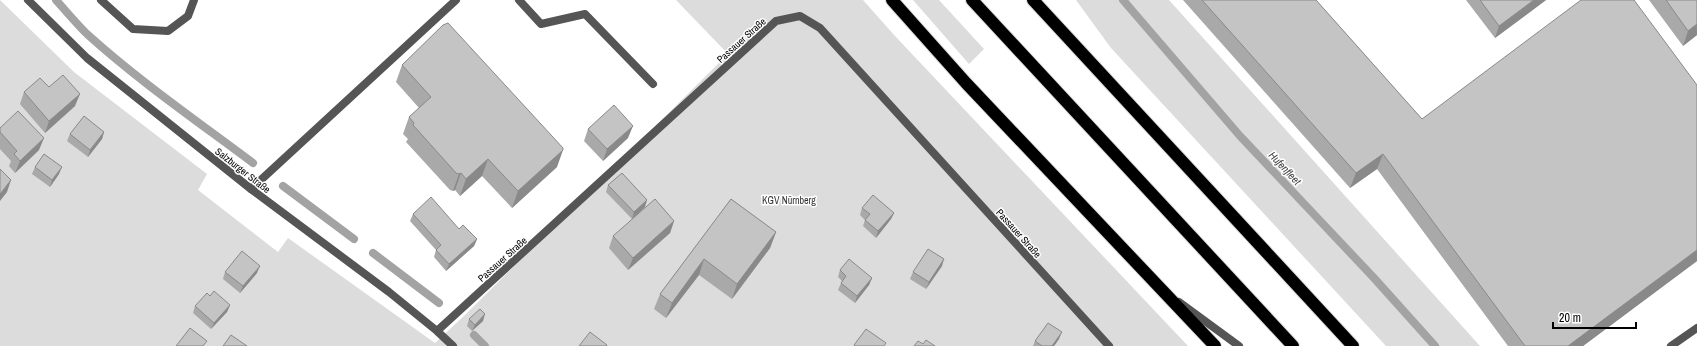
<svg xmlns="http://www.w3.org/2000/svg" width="1697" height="346" viewBox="0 0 1697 346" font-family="'Archivo Narrow',sans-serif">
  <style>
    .green { fill: #dcdcdc }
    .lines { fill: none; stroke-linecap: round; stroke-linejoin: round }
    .stream { stroke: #a3a3a3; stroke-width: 8 }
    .highway-casing { stroke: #dbdbdb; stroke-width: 14 }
    .lane { stroke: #555; stroke-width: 8 }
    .street { stroke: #555; stroke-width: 8 }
    .highway { stroke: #000; stroke-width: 12 }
    .wall { fill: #a9a9a9 }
    .shaded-wall { fill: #898989 }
    .building { fill: #c4c4c4; stroke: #898989 }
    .labels { text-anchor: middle; stroke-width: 3; stroke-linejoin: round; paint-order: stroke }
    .street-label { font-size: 10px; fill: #000; stroke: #fff }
    .park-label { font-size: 10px; fill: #333; stroke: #fff }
    .water-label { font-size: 11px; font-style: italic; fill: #444; stroke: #fff }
  </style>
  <rect width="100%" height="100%" fill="#fff"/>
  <path class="green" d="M0,0L74,72L207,174L198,190L278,252L288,238L435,343L466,314L728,54L676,0H863L895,36L1188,346H0Z
    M913,0H939L984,49L969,64Z
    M1076,0H1169L1480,346H1386L1111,48Z"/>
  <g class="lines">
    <path class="stream" d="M56,0C66,11 76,23 87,34C139,81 197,121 253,163
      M1123,0L1240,136L1374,278L1435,346
      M283,186L354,239
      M373,253L439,303
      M474,335L485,346"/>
    <defs>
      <path id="highway" d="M892,0L966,83L1215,346
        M972,0L1293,346
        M1033,0L1353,346"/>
    </defs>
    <use href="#highway" class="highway-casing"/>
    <path class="lane" d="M101,0L133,29L168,31L188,16L194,0
      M519,0L541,24L585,14L653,84
      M251,189L456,0
      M1179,302L1239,346
      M1671,346L1697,328"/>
    <path class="street" d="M28,0L87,58L251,189L389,292L437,331L453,346
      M437,331L776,21L800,16L820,28L1109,346"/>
    <use href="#highway" class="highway"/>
  </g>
  <path class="wall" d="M1183,0H1316L1422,119L1697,85V261L1583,346H1508L1377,169L1350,188Z
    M1466,0H1546L1495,38Z
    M1649,0H1697V35L1683,46Z
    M402,65L557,167L512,208L482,176L460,196L455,190L453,191L450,190L406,142L408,139L403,134L409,117L419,108L396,82Z
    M49,87L75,106L45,133L20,104L24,92Z
    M0,128L39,150L15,173L9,166L11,161L0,149Z
    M588,129L628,138L603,161L584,141Z
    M104,132L102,139L88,157L67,141L70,134Z
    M35,167L59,174L50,187L32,174Z
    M608,185L645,207L632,219L606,192Z
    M731,199L776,232L770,248L732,299L699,275L666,318L654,309L660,294Z
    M862,208L894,213L891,219L876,238L863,226L865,220L860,215Z
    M413,214L459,229L477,239L474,246L446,271L434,257L436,250L410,221Z
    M674,221L670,233L628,270L609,248L613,236Z
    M942,266L926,289L910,279L913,272Z
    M840,270L872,278L869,285L855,303L838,290L841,283L842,281L838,277Z
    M225,272L257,273L240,293L223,279Z
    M210,296L230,305L227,312L211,329L193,313L195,306Z
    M469,319L483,321L472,331L467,326Z
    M1059,339L1054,346H1033L1035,341Z"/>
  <path class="shaded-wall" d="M1534,0H1546L1495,38L1499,26Z
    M1697,24V35L1683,46L1688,31Z
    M80,94L75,106L45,133L49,121Z
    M633,126L628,138L603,161L607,149Z
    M104,132L102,139L88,157L90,150Z
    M44,138L39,150L15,173L20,161Z
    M563,150L557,167L512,208L518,191Z
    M1383,154L1377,169L1350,188L1356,173Z
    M488,159L482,176L460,196L466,179Z
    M62,167L59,174L50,187L52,180Z
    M461,173L455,190L453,191L459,174Z
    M11,180L7,192L0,201V194Z
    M647,200L645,207L632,219L634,212Z
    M894,213L891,219L876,238L878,231Z
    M674,221L670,233L628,270L633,258Z
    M776,232L770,248L732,299L737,284Z
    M477,239L474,246L446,271L449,264Z
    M1697,250V261L1583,346H1568Z
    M704,259L699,275L666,318L672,303Z
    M944,259L942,266L926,289L929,282Z
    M260,266L257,273L240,293L243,286Z
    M872,278L869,285L855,303L857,296Z
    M230,305L227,312L211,329L214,323Z
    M485,314L483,321L472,331L475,325Z
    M1062,332L1059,339L1054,346H1052Z"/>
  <path class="building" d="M1202,0H1316L1422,119L1581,0H1634L1697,85V250L1568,346H1525L1383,154L1356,173Z
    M1480,0H1534L1499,26Z
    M1666,0H1697V24L1688,31Z
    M448,23L563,148V150L518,191L488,159L466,179L461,173L459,174L456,173L413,125L414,123L409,117L431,97L402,65L443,25Z
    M63,75L80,94L49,121L24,92L40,78L49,87Z
    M614,105L633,126L607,149L588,129Z
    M18,111L44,138L20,161L14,154L17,151L0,132V128Z
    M84,116L104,132L90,150L70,134Z
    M44,154L62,167L52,180L35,167Z
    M0,169L11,180L0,194Z
    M622,173L647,200L634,212L608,185Z
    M873,195L894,213L878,231L865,220L870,214L862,208Z
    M431,197L459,229L463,225L477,239L449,264L436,250L441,245L413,214Z
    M655,199L674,221L633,258L613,236Z
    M731,199L776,232L737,284L704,259L672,303L660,294Z
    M928,249L944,259L929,282L913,272Z
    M242,251L260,266L243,286L225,272Z
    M849,259L872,278L857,296L841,283L846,276L840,270Z
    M214,291L230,305L214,323L195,306L207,293L210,296Z
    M480,309L485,314L475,325L469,319Z
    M1048,323L1062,332L1052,346H1042L1035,341Z
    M190,328L207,341L203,346H176Z
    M866,329L886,343L884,346H856L854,345Z
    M590,332L607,345L606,346H579Z
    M231,335L247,346H223Z
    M926,340L935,346H914L918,341L923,344Z"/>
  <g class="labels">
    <g class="street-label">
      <text transform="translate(741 40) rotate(-42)" y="4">Passauer Straße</text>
      <text transform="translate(243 170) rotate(38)" y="4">Salzburger Straße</text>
      <text transform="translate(1019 233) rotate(48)" y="4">Passauer Straße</text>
      <text transform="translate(502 259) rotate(-42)" y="4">Passauer Straße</text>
    </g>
    <g class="park-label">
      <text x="789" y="204">KGV Nürnberg</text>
    </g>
    <g class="water-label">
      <text transform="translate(1285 168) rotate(47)" y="4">Hufenfleet</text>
    </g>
  </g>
  <path d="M1553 322v6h83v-6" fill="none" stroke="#000000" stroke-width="2"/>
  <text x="1559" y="322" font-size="12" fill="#000000" stroke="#ffffff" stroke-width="3" paint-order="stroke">20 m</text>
</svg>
